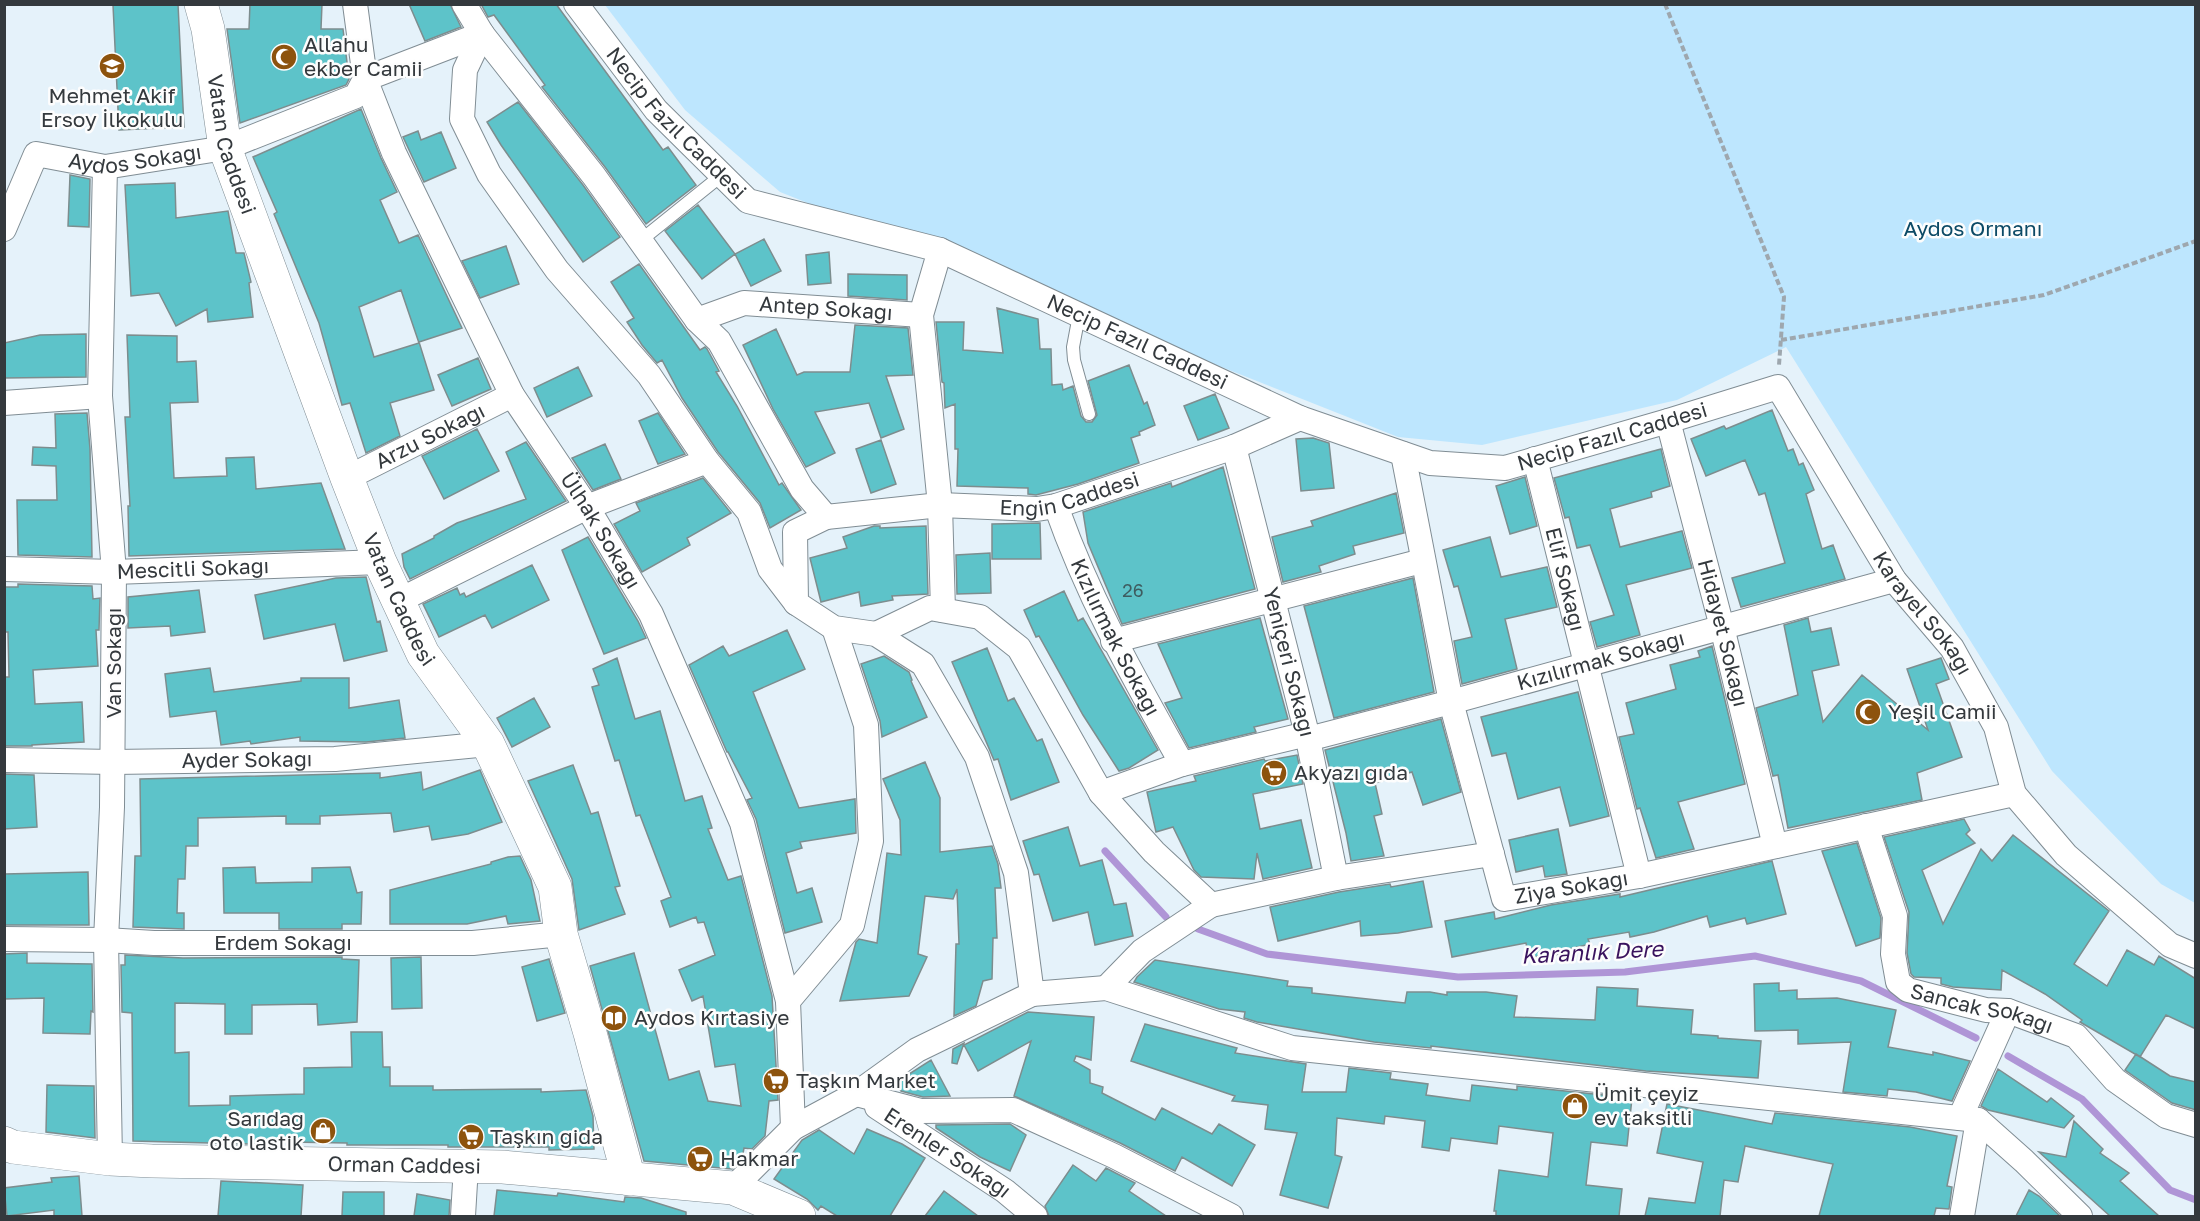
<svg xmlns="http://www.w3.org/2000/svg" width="2200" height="1221" viewBox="0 0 2200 1221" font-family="'Golos Text',sans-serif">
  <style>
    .green { fill: #bde6fe }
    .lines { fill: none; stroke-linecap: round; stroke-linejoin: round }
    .stream { stroke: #af95d6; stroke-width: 7 }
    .building { fill: #5dc3c9; stroke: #7d8d8e; stroke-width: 1.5; fill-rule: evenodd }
    .lane-casing { stroke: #808d94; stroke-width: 14 }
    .street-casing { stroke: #808d94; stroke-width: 26 }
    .secondary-casing { stroke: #808d94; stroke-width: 34 }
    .path { stroke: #9ea7ae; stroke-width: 4; stroke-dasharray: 6 3; stroke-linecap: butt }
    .lane { stroke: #fff; stroke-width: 12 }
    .street { stroke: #fff; stroke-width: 24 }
    .secondary { stroke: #fff; stroke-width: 33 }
    .labels { text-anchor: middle; stroke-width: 5; stroke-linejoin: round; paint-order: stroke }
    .number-label { font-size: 18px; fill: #3e5c60 }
    .poi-label { font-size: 21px; fill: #34393d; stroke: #fdfdfd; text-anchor: start }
    .street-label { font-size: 21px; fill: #34393d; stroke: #fdfdfd }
    .park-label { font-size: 21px; fill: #0c4a66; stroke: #fdfdfd }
    .water-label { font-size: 22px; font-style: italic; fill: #3a135e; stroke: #fdfdfd }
  </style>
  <rect width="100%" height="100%" fill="#e5f2fa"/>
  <path class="green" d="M605,5H2195V903L2161,884L2052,771L1786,347L1677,400L1482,445L1398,437L780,192L685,110Z"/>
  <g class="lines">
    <path class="stream" d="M1105,851L1166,917
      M1198,929L1267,954L1458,977L1625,972L1755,956L1861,981L1976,1038
      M2008,1056L2082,1099L2170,1190L2196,1200"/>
  </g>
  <path class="building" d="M178,4L184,127L119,130L113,5Z
    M250,4H322L321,29H343L349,79L346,85L240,123L227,29H249Z
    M409,4H450L461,27L425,41Z
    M481,4H556L663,150L668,147L696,185L646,224L605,167L542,87L545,85L494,15L488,17Z
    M518,102L583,185L620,237L583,262L501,145L487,122Z
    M361,109L381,158L397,192L380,200L399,243L418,235L462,328L419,342L434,390L390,403L400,436L366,453L350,403L342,405L319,323L274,214L277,212L253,157ZM401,290L419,343L374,357L359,307Z
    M418,131L421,140L441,132L456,168L424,182L403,137Z
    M70,175L90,179L89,227L68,226Z
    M175,183L176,218L228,211L236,253H244L251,282L249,283L253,317L208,322L207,309L176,326L159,293L131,296L125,185Z
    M698,205L735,254L702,279L665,231Z
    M764,239L781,271L751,286L735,254Z
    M506,246L519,284L480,298L462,261Z
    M829,252L831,283L808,285L806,255Z
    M639,264L700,350L705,347L707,349L719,371L716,372L737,406L779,485L782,483L801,510L770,528L760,503L718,452L682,398L662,360L657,363L642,345L627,322L634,318L611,282Z
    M848,274L907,275V300L848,296Z
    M997,308L1038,319L1040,349H1051L1052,385L1062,384L1063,390L1073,386L1081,416L1086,422H1092L1097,415L1088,381L1129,365L1144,404L1147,402L1155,425L1139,432L1140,435L1131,438L1139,463L1078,484L1036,495L1028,494V488L957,486L958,449H955V404L945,408L944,383L942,382L936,322H964L963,350L1003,353Z
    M855,325L908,328L913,375L886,376L904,429L881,438L869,403L815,412L835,453L806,467L773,409L743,345L776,329L797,375L804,372H850Z
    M86,334V377L4,378V343L40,335Z
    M127,335L177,336V362L196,361L198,402L170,403L174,478L227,476L226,458L254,457L256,489L321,483L345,549L129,556L128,506H130L125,417H130Z
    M478,358L491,389L452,406L438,375Z
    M578,367L592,396L547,417L534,388Z
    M1215,394L1229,428L1198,440L1184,406Z
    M1772,410L1788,451L1793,449L1799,465L1803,463L1814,490L1806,494L1822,549L1833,545L1845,579L1741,607L1732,578L1785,563L1765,493L1759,495L1745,460L1706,476L1691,439L1724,426L1726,429Z
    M87,413L90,449L92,557L18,555L17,500H57L56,466L32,465L33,447L56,448L55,414Z
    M658,413L685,454L658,464L639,421Z
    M477,429L499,471L444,499L422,456Z
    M1313,438L1329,443L1334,488L1301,491L1296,439Z
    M881,440L896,484L871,493L856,449Z
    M526,442L566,501L410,579L404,567L402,554L434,538V536L457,523L526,499L506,452Z
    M605,444L621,479L593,490L572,458Z
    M1661,449L1670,486L1651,492L1652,497L1610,509L1620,547L1682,531L1692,568L1626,585L1640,635L1597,647L1590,622L1614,615L1590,545L1577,548L1569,517L1565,518L1554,478Z
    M1223,467L1255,589L1122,624L1088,543L1083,512L1171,483L1172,487Z
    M1525,477L1537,526L1510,534L1496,486Z
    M703,478L731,513L687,538L690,545L642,572L614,524L640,511L636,503Z
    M1396,493L1404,533L1353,546L1355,554L1319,566L1321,572L1283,582L1272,537L1313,526L1311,521Z
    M1040,523L1041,559H992V524Z
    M874,526H880V528L926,526L928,594L892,596L893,600L861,606L859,592L821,602L810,558L847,548L843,537Z
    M588,537L638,621L646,638L604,654L562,550Z
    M1490,537L1501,577L1547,567L1557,607L1505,619L1517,669L1462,684L1454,641L1472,637L1458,586L1454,587L1443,550Z
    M990,553L991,593L957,594L956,555Z
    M532,565L549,600L492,628L485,615L439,637L423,604L457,588L460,595L464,593L466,597Z
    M366,577L377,622L380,621L387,651L344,661L335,624L264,639L255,595L336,578Z
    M1413,578L1434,692L1334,718L1304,606Z
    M18,584L92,586L93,599L100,598L99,630H96L98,666L33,670L35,704L82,702L84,742L32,745V746H4V677H9L8,632H4V587H18Z
    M199,590L205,632L171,636L170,626L128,628V597Z
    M1064,591L1078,621L1083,618L1158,750L1129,768L1119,771L1083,715L1039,636L1036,637L1024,610Z
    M1260,618L1288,719L1254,727L1256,732L1189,748L1165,703L1182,698L1158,644Z
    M1808,618L1811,632L1831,628L1839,665L1812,671L1823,722L1862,675L1928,730L1907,669L1941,658L1949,679L1936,684L1962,757L1917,773L1922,800L1788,828L1778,775L1773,776L1756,708L1798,695L1784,625Z
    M787,630L805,669L753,692L799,808L855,799L856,833L800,842L802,848L786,853L797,893L812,888L822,922L785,933L756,819L747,800L752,798L728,752H727L689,665L723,646L729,656Z
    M1712,646L1745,784L1678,802L1694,849L1656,858L1640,808L1637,809L1619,737L1634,734L1626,703L1676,689L1670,665L1700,657L1698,651Z
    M987,648L1008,701L1014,698L1037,741L1042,739L1059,782L1011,800L998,759L994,760L952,662Z
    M884,656L909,672L912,680L911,681L927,717L882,737L880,721L861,664Z
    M617,658L635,719L660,711L685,801L702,796L712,828L708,829L728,880L741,876L772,996L778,1100L769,1101L765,1136L752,1149L744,1148L742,1159L732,1169L644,1161L590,966L634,953L669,1080L699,1071L708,1101L741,1106L735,1064L715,1067L703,996L692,1001L679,970L715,955L704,922L698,923L696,917L670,927L661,901L671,897L640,815L636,816L619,760L615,761L592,687L599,685L593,669Z
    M210,668L214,692L301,681V678H349V708L399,700L405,738L366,742L300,741V737L251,744L250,741L221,745L216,711L170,717L165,674Z
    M1578,692L1609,816L1570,826L1560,787L1518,799L1506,753L1492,756L1481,717Z
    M534,698L550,727L512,747L497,718Z
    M1441,719L1461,792L1423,805L1412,772L1375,783L1382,814L1374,816L1384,856L1351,861L1346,833L1325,750Z
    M1297,755L1303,784L1253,794L1260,829L1301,820L1312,868L1263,879L1257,853L1254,879L1201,877L1194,870L1173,827L1156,832L1147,792L1196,781L1194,776L1264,759L1265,761Z
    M925,762L940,798V852L992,846L998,864L1001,888H995L997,938H993L992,979L983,981L976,1006L954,1016L956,944H959L957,889L953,899L925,896L918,954L927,957L909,996L840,1001L856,942L859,939L877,943L887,853L901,855L900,820L883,779Z
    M573,765L591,814L598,812L620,886L615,887L625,914L579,930L572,879L528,781Z
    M480,770L502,822L468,834L432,840L429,826L394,832L391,813L320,816V824H286V816L198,818V846H186L185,879H178L177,913H184V929L133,927L135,856H141L140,779L380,773V778L421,772L423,790Z
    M4,774L34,775L37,827L4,829Z
    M1964,819L1970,830L1966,834L1975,843L1922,870L1943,924L1981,849L1992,861L2013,835L2109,911L2074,964L2107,986L2127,950L2154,965L2159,956L2196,979V1029L2166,1015L2140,1057L2080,1022L2082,1020L2045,994L2002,970L2001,990L1953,987L1941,984V978L1914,977L1911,974L1907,953L1909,912L1884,837Z
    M1068,827L1080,866L1102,860L1114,905L1126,903L1133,936L1095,945L1088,912L1053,921L1039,874L1034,875L1023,841Z
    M1558,829L1567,874L1545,877L1543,866L1516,872L1509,840Z
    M1857,843L1881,918L1880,938L1856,946L1822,851Z
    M520,856L531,880L540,921L508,924L506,916L467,924H390V890L491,864V862L508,857Z
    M1772,861L1786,914L1747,924L1745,918L1710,927L1707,916L1654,932L1630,937L1629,932L1588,939L1590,944L1569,949L1570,952L1545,957V955L1529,958L1526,943L1452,957L1445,921L1494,912L1495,919L1551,905L1620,894V897Z
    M255,867L256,883L312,882V868L350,867L357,893L362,892L361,924H342V929H279V913H224L223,868Z
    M88,872L89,925H5V874Z
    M1423,881L1432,927L1398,933L1361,936L1360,921L1278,941L1270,907L1339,892L1390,884L1391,887Z
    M27,953V963L92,964L93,1012L91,1011L90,1034L43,1033L44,998L4,999V954Z
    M125,955L183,958L342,957V959L359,960L357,1022L318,1025L317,1004L252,1005V1034H225V1004L175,1003V1053L189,1052V1106L230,1105V1096L304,1094V1068L352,1067L351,1032H382L383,1067H390V1086H433V1090L541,1089V1092L586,1090L593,1116L594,1149L549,1150V1147H448V1145H347V1143L288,1142L249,1144L133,1141L132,1013L122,1012L121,965H125Z
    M421,957L422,1008L392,1009L391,958Z
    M549,959L565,1013L537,1021L522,967Z
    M1155,960L1288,981L1287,986L1312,988V993L1405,1003L1407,992H1430L1447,995V992H1486L1517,996L1514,1017L1595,1020L1597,987L1638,989L1637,1006L1693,1010L1691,1034L1718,1036V1038L1761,1041L1758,1078L1646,1071L1431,1046V1048L1374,1042L1257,1022L1244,1018L1245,1012L1219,1009L1134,982L1137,977Z
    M1779,983V991L1797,990V999L1837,998L1896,1010L1888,1047L1933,1055V1052L1970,1061L1952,1101L1916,1092L1888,1089L1887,1096L1843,1092L1851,1042L1798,1044V1030L1755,1031L1754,984Z
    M1028,1012L1094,1017L1091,1060L1076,1056L1074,1061L1090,1070V1083L1103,1087L1102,1093L1155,1120L1162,1108L1212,1134L1219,1124L1255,1145L1232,1186L1182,1157L1175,1171L1120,1143L1014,1096L1031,1041L978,1071L964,1045Z
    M1145,1024L1237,1048L1235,1053L1306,1064L1302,1092H1346L1349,1068L1391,1073L1390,1079L1428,1084L1426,1095L1470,1101L1472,1085L1517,1090V1086L1632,1098L1627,1146L1591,1142L1586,1185L1622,1189L1619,1216H1496V1211H1494L1499,1170L1548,1177L1553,1133L1499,1126L1497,1144L1451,1138L1449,1151L1422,1147L1425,1121L1385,1116L1384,1124L1337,1118L1335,1155L1342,1157L1328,1208L1280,1195L1297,1133L1265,1129L1268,1105L1232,1101L1235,1096L1131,1061Z
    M964,1043L957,1064L952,1063L953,1049Z
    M2136,1054L2170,1076L2196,1082V1110L2172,1103L2125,1070Z
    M931,1060L950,1096L923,1097L901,1091L895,1083Z
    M1998,1069L2047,1102L2051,1098L2074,1116L2064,1128L1988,1110L1981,1106Z
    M47,1085L94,1086L95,1138L46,1132Z
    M1667,1104L1772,1124L1775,1113L1910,1127L1957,1136L1947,1186L1952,1187L1949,1209L1936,1208L1934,1216H1819L1833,1164L1745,1146L1738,1182L1724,1180L1720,1216H1645L1649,1198L1695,1203L1703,1162L1657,1153Z
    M2074,1121L2103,1149L2100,1153L2129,1173L2120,1181L2159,1216H2110L2039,1152L2066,1157Z
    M1010,1124L1026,1135L1010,1171L980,1157L936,1128V1125Z
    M867,1129L902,1144L925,1158L890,1216H837L821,1206L818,1210L807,1199L774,1179L802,1140L819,1130L854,1154Z
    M1073,1165L1096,1181L1106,1168L1135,1183L1129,1191L1166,1216H1049L1045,1206Z
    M79,1176L82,1216H54V1210L7,1216L4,1188L52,1182L51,1178Z
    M221,1181L303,1185L301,1216H218Z
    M497,1190L557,1196L558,1193L624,1202L625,1197L641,1198L686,1212V1216H494Z
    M2029,1190L2039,1196L2060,1216H2016Z
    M944,1191L978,1216H925Z
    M343,1192H384V1216H342Z
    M417,1194L450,1200L449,1216H414Z"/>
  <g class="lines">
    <defs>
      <path id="lane" d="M640,241L722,175
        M1079,315L1073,347L1074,360L1089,414"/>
      <g id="street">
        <path d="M464,4L482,34L594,176L697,320L719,341L802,489L826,517L795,532L796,603L834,628L876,634L923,664L977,757L1016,873L1032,994L917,1050L856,1094L793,1128L733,1188"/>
        <path id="s1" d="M576,4L656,110L748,201L940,250L1300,418L1430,463L1505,468L1668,421L1778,387L1894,580L1952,648L1996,727L2014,794L2066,855L2170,945L2196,956"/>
        <path id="s2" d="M482,34L365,79L394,153L512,395L587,507L651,614L742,823L788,1001"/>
        <path d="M482,34L465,70L462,119L489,174L557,270L649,375L707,461L749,512L770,569L796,603"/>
        <path d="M105,167L100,396L114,572L112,807L106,940L110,1159"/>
        <path id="s3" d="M4,229L36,154L105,167L225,148L356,96L365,79L355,4"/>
        <path d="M940,250L921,315L940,505L943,610"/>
        <path id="s4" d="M697,320L744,303L921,315"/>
        <path d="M4,403L100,396"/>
        <path id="s5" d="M1668,421L1722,627L1775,846"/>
        <path id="s6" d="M1234,447L1307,734L1336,878"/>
        <path id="s7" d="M1403,454L1451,702L1504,899L1639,876L2014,794"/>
        <path id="s8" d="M1535,459L1639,876"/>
        <path id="s9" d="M347,478L512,395"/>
        <path id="s10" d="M1056,506C1089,600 1134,678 1182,764"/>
        <path id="s11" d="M826,517L940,505L1037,509L1056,506L1234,447L1300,418"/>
        <path id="s12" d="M4,569L114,572L380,562"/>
        <path d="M398,601L587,507L707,461"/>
        <path d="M876,634L930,608L980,617L1019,648L1101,793L1154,852L1211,905L1336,878L1492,854"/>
        <path d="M1113,641L1422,561"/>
        <path id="s13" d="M1308,739L1451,702L1894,580"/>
        <path id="s14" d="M4,760L113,762L335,759L488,744"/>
        <path d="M1101,793L1182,764L1307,734"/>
        <path id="s15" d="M1866,826L1895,916L1893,954L1898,982L1908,990L1986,1010L2008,1011L2076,1036L2115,1080L2166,1116L2196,1125"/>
        <path id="s16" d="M4,939L106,940L154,943H473L561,934"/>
        <path d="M1106,988L1142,951L1211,905"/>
        <path d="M1032,994L1106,988L1292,1048L1978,1120L2024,1161L2080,1216"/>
        <path d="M856,1094L921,1111L1013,1110L1114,1156L1231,1216"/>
        <path id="s17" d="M877,1107L1005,1191L1035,1216"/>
        <path d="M1960,1118L2008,1011"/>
        <path d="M793,1128L788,1001L852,925L871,841L866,725L834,628"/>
        <path d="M463,1216L466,1166"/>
        <path d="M1962,1216L1978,1120"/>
      </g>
      <g id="secondary">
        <path id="s18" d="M201,4L208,29L225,148L347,478L380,562L423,654L488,744L555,887L561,934L590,1033L629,1179"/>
        <path id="s19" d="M4,1143L13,1147L110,1159L152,1161L503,1167L733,1188L799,1216"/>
      </g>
    </defs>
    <use href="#lane" class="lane-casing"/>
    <use href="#street" class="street-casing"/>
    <use href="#secondary" class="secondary-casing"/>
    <path class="path" d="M1665,4L1784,297L1779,365
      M1781,340L2044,295L2196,241"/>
    <use href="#lane" class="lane"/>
    <use href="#street" class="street"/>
    <use href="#secondary" class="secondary"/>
  </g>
  <defs>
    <symbol id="mosque-disc" viewBox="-11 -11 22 22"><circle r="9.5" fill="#8d530d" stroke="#fdfdfd"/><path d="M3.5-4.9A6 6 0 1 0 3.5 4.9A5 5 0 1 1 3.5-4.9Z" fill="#fff"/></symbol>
    <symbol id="school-disc" viewBox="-11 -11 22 22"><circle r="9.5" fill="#8d530d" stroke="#fdfdfd"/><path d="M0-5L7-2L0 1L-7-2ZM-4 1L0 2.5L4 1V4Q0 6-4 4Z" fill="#fff"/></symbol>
    <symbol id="supermarket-disc" viewBox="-11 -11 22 22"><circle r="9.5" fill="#8d530d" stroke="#fdfdfd"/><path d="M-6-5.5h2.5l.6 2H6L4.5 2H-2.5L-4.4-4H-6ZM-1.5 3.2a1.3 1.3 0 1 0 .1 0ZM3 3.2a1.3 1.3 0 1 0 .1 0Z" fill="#fff"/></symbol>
    <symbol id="library-disc" viewBox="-11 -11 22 22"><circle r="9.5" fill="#8d530d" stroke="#fdfdfd"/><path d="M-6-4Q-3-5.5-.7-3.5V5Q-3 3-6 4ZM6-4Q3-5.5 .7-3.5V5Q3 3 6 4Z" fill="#fff"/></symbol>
    <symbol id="shop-disc" viewBox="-11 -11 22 22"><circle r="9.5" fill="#8d530d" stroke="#fdfdfd"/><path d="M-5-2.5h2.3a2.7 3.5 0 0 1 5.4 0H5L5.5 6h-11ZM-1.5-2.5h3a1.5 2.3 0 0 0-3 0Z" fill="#fff"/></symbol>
  </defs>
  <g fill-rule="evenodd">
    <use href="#mosque-disc" x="269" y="42" width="30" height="30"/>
    <use href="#school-disc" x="97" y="51" width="30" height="30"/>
    <use href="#mosque-disc" x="1853" y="697" width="30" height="30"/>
    <use href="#supermarket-disc" x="1259" y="758" width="30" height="30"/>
    <use href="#library-disc" x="599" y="1003" width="30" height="30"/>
    <use href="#supermarket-disc" x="761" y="1066" width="30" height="30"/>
    <use href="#shop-disc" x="1560" y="1091" width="30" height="30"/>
    <use href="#shop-disc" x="308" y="1116" width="30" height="30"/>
    <use href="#supermarket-disc" x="456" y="1122" width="30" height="30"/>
    <use href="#supermarket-disc" x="685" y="1144" width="30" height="30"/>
  </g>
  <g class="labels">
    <g class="number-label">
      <text x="1133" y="597">26</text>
    </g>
    <g class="poi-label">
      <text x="304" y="52">Allahu<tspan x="304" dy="24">ekber Camii</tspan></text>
      <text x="112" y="103" text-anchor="middle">Mehmet Akif<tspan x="112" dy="24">Ersoy İlkokulu</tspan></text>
      <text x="1888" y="719">Yeşil Camii</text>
      <text x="1294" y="780">Akyazı gıda</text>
      <text x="634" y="1025">Aydos Kırtasiye</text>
      <text x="796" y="1088">Taşkın Market</text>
      <text x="1594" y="1101">Ümit çeyiz<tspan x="1594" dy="24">ev taksitli</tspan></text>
      <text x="304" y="1126" text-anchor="end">Sarıdağ<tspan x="304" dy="24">oto lastik</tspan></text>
      <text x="490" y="1144">Taşkın gida</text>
      <text x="720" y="1166">Hakmar</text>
    </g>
    <g class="street-label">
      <text dy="7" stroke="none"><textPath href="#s1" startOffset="156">Necip Fazıl Caddesi</textPath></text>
      <text dy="7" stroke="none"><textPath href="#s18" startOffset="144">Vatan Caddesi</textPath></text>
      <text dy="7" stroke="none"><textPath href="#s3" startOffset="182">Aydos Sokağı</textPath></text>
      <text dy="7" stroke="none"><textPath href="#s4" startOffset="132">Antep Sokağı</textPath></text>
      <text dy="7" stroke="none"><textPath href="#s1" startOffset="678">Necip Fazıl Caddesi</textPath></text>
      <text dy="7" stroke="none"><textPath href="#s9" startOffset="93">Arzu Sokağı</textPath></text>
      <text dy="7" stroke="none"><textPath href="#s1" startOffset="1182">Necip Fazıl Caddesi</textPath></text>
      <text dy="7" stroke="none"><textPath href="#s11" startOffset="246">Engin Caddesi</textPath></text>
      <text dy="7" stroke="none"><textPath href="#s2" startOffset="636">Ülhak Sokağı</textPath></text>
      <text dy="7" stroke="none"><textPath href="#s12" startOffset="189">Mescitli Sokağı</textPath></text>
      <text dy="7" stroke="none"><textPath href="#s8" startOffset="124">Elif Sokağı</textPath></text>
      <text dy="7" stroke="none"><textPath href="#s18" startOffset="630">Vatan Caddesi</textPath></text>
      <text dy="7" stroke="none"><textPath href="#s1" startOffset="1624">Karayel Sokağı</textPath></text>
      <text dy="7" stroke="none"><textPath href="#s5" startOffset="219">Hidayet Sokağı</textPath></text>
      <text dy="7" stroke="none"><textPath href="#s10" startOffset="144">Kızılırmak Sokağı</textPath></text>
      <text dy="7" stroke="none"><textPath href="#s13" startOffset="303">Kızılırmak Sokağı</textPath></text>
      <text dy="7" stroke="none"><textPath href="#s6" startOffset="222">Yeniçeri Sokağı</textPath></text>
      <text transform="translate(114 663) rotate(-90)" y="7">Van Sokağı</text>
      <text dy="7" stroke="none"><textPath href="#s14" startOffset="243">Ayder Sokağı</textPath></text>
      <text dy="7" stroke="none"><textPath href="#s7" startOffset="525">Ziya Sokağı</textPath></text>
      <text dy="7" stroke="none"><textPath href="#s16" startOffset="279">Erdem Sokağı</textPath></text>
      <text dy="7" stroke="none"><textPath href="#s15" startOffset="250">Sancak Sokağı</textPath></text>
      <text dy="7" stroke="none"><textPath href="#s17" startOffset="84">Erenler Sokağı</textPath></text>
      <text dy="7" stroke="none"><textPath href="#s19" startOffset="402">Orman Caddesi</textPath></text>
    </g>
    <g class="park-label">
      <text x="1973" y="236">Aydos Ormanı</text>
    </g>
    <g class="water-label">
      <text transform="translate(1592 952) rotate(-3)" y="8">Karanlık Dere</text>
    </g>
  </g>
  <rect width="2200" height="1221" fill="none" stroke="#34393d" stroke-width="12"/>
</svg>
